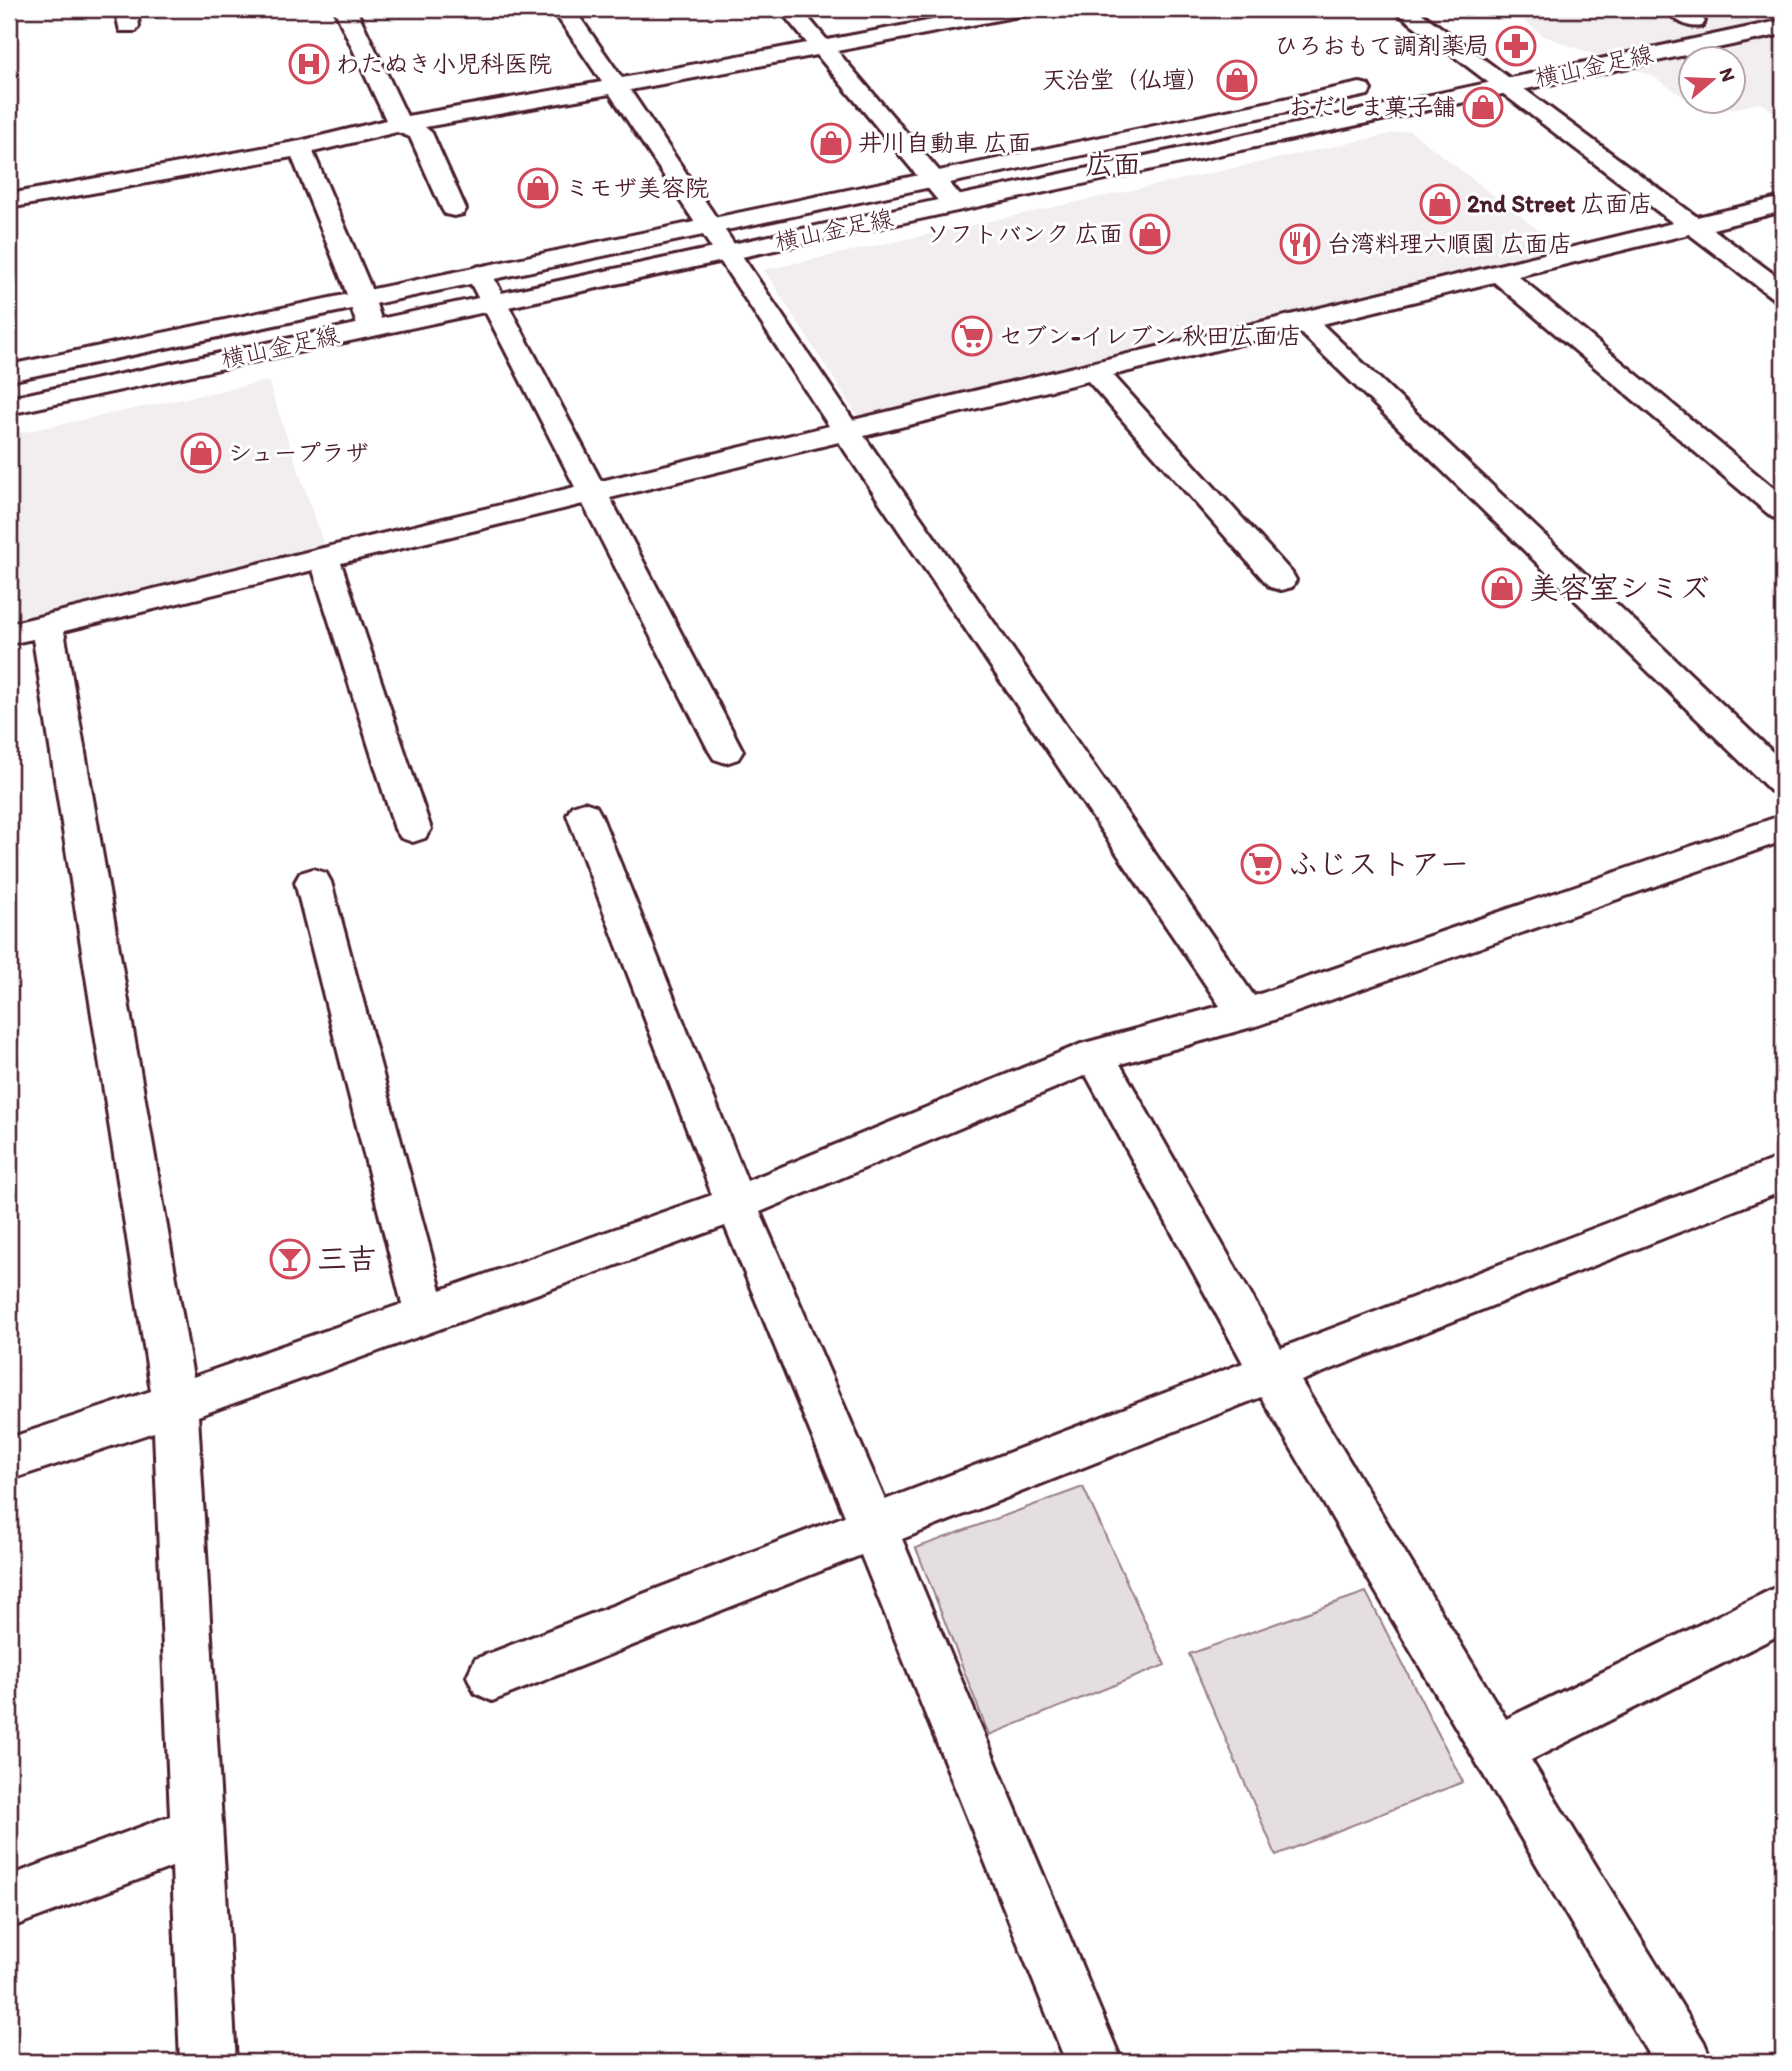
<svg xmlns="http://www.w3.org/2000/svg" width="1792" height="2071" viewBox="0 0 1792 2071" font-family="Itim,'Klee One',sans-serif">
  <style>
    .built { fill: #f2eeef }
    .green { fill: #e5dee0; stroke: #987e86; stroke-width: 2 }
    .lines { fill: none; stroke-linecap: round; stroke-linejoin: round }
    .minor-casing { stroke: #4a1f2b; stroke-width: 6 }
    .major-casing { stroke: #4a1f2b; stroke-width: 6 }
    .minor { fill: #fff; fill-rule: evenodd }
    .major { fill: #fff; fill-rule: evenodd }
    .labels { text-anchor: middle; stroke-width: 6; stroke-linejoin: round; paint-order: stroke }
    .far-poi-label { font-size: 24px; font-weight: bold; fill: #4a1f2b; stroke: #fff; text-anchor: start }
    .far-street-label { font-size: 24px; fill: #4a1f2b; stroke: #fff }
    .far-quarter-label { font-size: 28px; font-weight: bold; fill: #4a1f2b; stroke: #fff }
    .poi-label { font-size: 30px; font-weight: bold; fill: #4a1f2b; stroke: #fff; text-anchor: start }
  </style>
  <rect width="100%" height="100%" fill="#fff"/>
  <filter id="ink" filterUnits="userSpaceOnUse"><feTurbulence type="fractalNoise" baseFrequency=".0143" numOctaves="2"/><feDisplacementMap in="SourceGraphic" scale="14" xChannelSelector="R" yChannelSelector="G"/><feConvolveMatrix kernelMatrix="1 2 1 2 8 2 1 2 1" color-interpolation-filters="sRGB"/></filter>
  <g filter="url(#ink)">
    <path class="built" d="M1508,9H1783V118L1761,103L1709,113L1691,102H1732V60H1690V101L1652,76L1544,36Z
      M1409,130L1563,249L860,420L764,270Z
      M268,381L325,548L9,623V435Z"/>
    <path class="green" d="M1083,1487L1165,1665L989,1735L916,1548Z
      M1366,1592L1463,1782L1276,1855L1189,1654Z"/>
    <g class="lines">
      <defs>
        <path id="minor" d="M115,9H137L139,26L136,31H120Z
          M334,9H356L407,116L602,82L552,9H574L622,78L807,43L779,9H801L827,40L991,9H1035L1032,14L1024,15L837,51L963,199L966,204L963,209L954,211L945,209L817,55L630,90L853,420L1673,223L1392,9H1416L1697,217L1783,197V211L1713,229L1783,281V301L1774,299L1689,234L1518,276L1783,496V520L1772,517L1494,282L1322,324L1783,762V794L1771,791L1298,330L1113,375L1292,573L1296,580L1292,587L1281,590L1270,587L1088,381L864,436L1254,996L1783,815V841L1259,1025L1120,1064L1281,1348L1783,1156V1191L1301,1381L1506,1719L1783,1584V1633L1531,1760L1704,2042L1712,2062H1653L1261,1397L902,1539L1122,2062H1066L861,1555L492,1701L475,1693L467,1676L475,1659L845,1516L725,1226L198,1416L236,2062H180L172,1867L9,1928V1876L170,1816L154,1432L9,1480V1438L151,1391L33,639L9,644V624L575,487L466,274L470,269L479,266L488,269L492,274L601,481L829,426L610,94L425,127L432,133L466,209L463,214L454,216L445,214L442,209L410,137L397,132L313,152L369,283L384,328L380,334L371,336L362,334L358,328L343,283L292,157L9,208V194L300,141L386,120ZM839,442L1220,1006L1081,1044L747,1181L601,815L596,806L584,802L572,806L567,815L712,1195L441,1290L331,882L326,873L313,869L300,873L295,882L402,1304L193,1377L64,631L313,570L395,829L401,838L413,842L425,838L431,829L341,563L583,504L709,751L714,759L726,763L738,759L743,751L610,498ZM1086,1075L1243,1363L885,1500L760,1212Z
          M1665,9H1690L1705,21L1702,26C1688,29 1674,20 1665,9Z"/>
        <path id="major" d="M1783,20V34L9,414V398Z
          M1360,83L1368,85L1371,90L1368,95L9,381V365Z"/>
      </defs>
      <use href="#minor" class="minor-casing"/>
      <use href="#major" class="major-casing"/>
      <use href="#minor" class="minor"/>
      <use href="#major" class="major"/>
    </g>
  </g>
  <defs>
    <symbol id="pharmacy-ring" viewBox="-11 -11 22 22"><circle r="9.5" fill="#fff" stroke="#d1495b" stroke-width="1.5"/><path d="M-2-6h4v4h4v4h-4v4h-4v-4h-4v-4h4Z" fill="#d1495b"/></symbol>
    <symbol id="hospital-ring" viewBox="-11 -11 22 22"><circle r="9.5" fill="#fff" stroke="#d1495b" stroke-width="1.5"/><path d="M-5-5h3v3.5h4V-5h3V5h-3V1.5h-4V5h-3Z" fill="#d1495b"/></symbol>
    <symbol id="shop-ring" viewBox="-11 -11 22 22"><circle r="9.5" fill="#fff" stroke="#d1495b" stroke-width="1.5"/><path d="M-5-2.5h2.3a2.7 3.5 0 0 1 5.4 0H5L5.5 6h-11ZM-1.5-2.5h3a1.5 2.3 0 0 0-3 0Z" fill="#d1495b"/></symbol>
    <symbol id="restaurant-ring" viewBox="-11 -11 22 22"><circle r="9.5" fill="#fff" stroke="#d1495b" stroke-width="1.5"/><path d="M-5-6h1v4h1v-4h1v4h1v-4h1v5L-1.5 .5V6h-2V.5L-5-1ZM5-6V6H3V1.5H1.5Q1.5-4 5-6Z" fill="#d1495b"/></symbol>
    <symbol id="supermarket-ring" viewBox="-11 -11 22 22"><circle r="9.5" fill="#fff" stroke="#d1495b" stroke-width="1.5"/><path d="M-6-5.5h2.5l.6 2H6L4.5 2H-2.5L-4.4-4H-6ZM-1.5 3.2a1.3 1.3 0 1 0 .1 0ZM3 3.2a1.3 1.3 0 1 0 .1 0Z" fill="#d1495b"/></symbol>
    <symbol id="bar-ring" viewBox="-11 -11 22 22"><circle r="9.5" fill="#fff" stroke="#d1495b" stroke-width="1.5"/><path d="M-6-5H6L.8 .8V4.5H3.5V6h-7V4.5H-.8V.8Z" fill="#d1495b"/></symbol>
  </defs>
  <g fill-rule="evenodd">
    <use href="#pharmacy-ring" x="1494" y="24" width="44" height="44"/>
    <use href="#hospital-ring" x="287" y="42" width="44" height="44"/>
    <use href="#shop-ring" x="1215" y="58" width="44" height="44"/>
    <use href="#shop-ring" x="1461" y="85" width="44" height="44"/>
    <use href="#shop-ring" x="809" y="121" width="44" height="44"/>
    <use href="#shop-ring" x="516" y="166" width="44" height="44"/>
    <use href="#shop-ring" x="1418" y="182" width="44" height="44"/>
    <use href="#shop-ring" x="1128" y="212" width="44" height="44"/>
    <use href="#restaurant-ring" x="1278" y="222" width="44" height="44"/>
    <use href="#supermarket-ring" x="950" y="314" width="44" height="44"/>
    <use href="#shop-ring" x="179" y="431" width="44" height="44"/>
    <use href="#shop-ring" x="1480" y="566" width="44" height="44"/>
    <use href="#supermarket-ring" x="1239" y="842" width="44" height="44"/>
    <use href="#bar-ring" x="268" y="1237" width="44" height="44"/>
  </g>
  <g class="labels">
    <g class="far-poi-label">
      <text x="1489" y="54" text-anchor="end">ひろおもて調剤薬局</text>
      <text x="336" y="72">わたぬき小児科医院</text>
      <text x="1210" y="88" text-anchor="end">天治堂（仏壇）</text>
      <text x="1456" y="115" text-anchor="end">おだしま菓子舗</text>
      <text x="858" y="151">井川自動車 広面</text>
      <text x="565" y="196">ミモザ美容院</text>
      <text x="1467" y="212">2nd Street 広面店</text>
      <text x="1123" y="242" text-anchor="end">ソフトバンク 広面</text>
      <text x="1327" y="252">台湾料理六順園 広面店</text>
      <text x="999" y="344">セブン-イレブン 秋田広面店</text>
      <text x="228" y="461">シュープラザ</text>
    </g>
    <g class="far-street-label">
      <text transform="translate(1594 66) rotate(-12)" y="8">横山金足線</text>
      <text transform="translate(834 230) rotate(-12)" y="8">横山金足線</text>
      <text transform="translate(280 347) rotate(-12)" y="8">横山金足線</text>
    </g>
    <g class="far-quarter-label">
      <text x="1113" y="174">広面</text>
    </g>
    <g class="poi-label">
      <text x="1529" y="598">美容室シミズ</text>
      <text x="1288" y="874">ふじストアー</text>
      <text x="317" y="1269">三吉</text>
    </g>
  </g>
  <rect width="1792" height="2071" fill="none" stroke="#fff" stroke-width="35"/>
  <rect x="18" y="18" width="1757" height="2036" fill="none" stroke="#4a1f2b" stroke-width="2.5" filter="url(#ink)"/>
  <g transform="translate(1712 80) rotate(71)"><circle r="33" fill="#ffffff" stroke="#b7a5aa" stroke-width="2"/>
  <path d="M0-5L12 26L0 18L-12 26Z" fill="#d1495b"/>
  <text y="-10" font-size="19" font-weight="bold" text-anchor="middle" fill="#4a1f2b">N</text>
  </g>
</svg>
